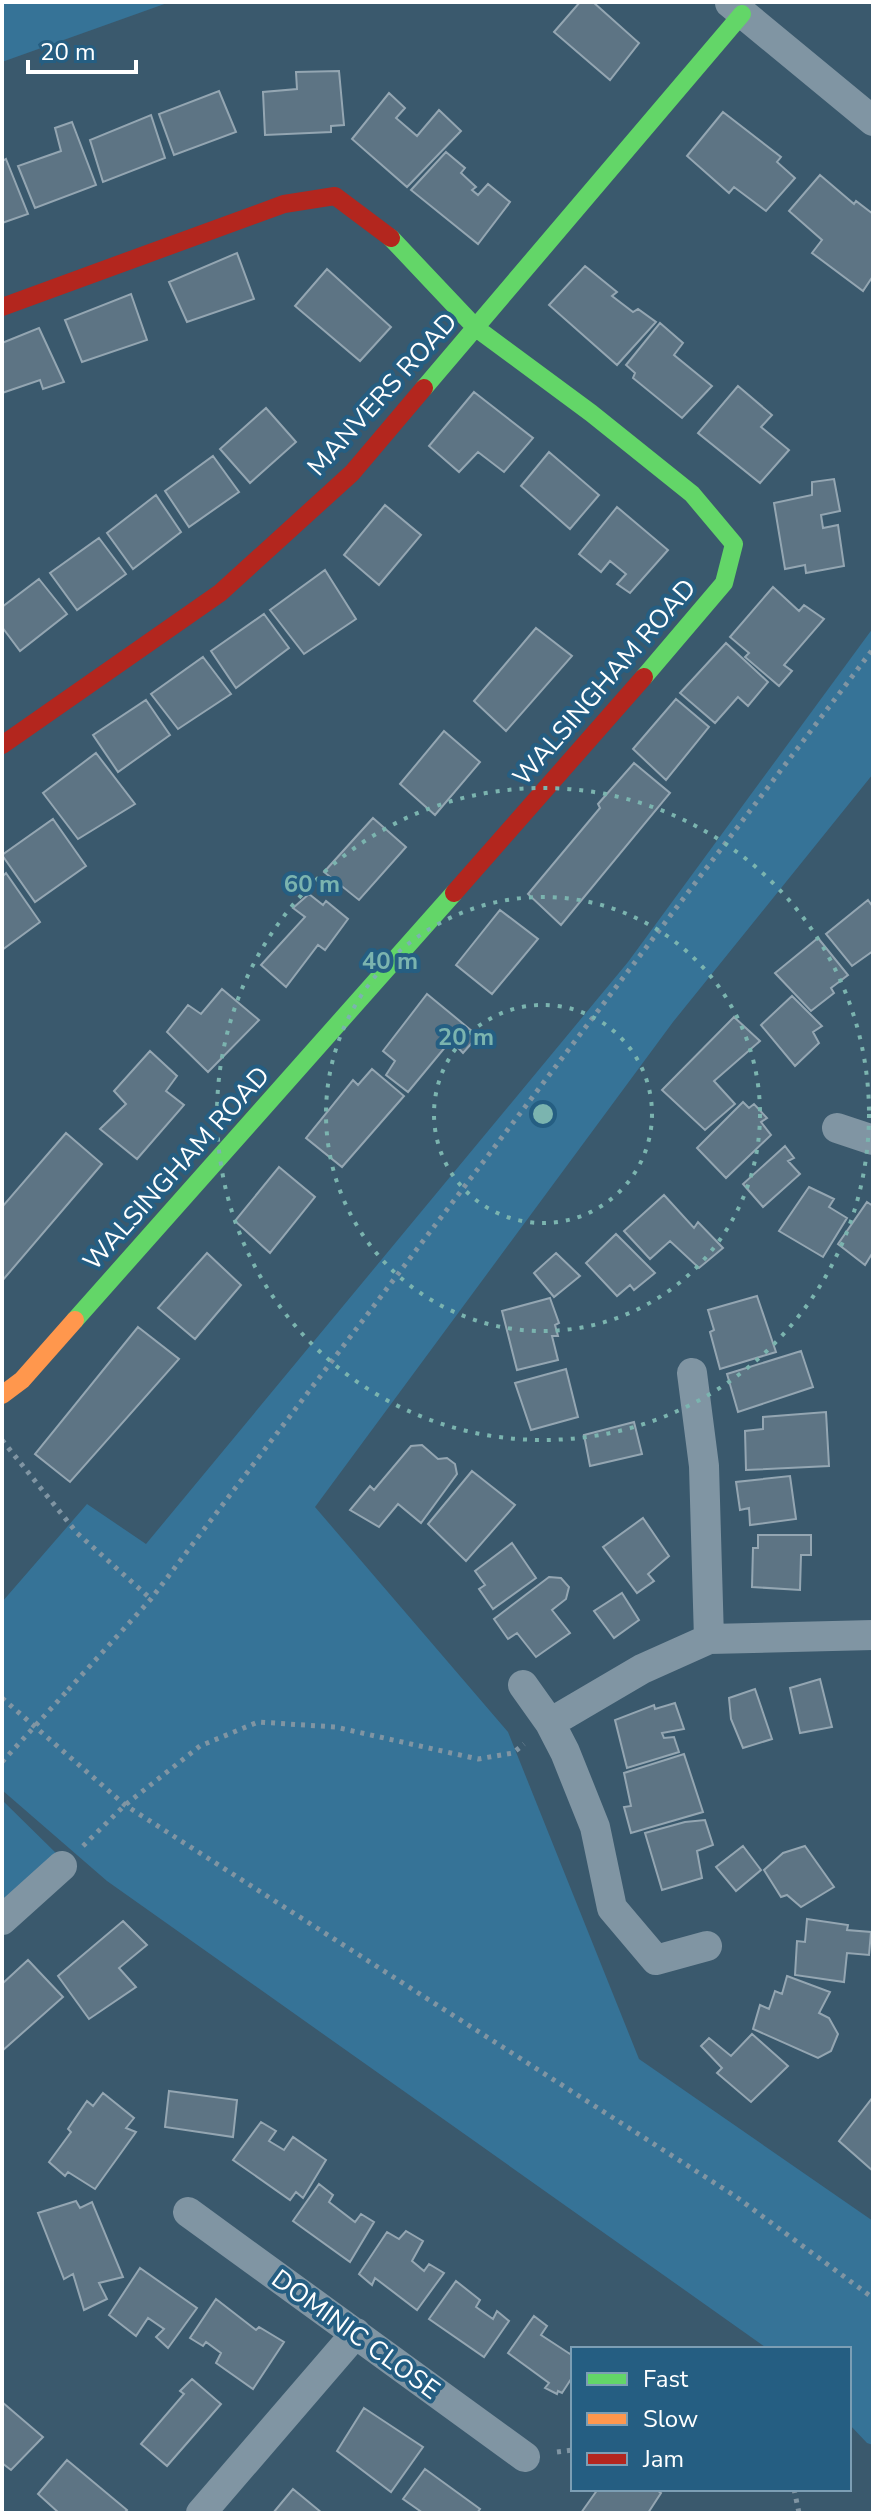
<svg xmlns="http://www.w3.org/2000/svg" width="875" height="2515" viewBox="0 0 875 2515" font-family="'Nunito Sans',sans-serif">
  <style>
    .green { fill: #367397 }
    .building { fill: #5d7484; stroke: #94a6b2; stroke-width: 2 }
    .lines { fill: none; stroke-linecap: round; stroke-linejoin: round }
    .path { stroke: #8095a3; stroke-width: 5; stroke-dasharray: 4 6; stroke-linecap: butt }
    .street { stroke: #8095a3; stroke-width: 30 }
    .fast { stroke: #63d668; stroke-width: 18 }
    .slow { stroke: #ff974d; stroke-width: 18 }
    .jam { stroke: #b3261e; stroke-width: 18 }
    .path-bridge { stroke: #8095a3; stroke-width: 5; stroke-dasharray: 4 6; stroke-linecap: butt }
    .ring { fill: none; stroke: #7bb4af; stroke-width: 4; stroke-dasharray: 4 8 }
    .labels { text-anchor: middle; stroke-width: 8; stroke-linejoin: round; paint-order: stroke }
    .street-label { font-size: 26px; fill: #fff; stroke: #255e82 }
    .centre { fill: #7bb4af; stroke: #255e82; stroke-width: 4 }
    .ring-label { font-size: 24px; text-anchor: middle; font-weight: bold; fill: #7bb4af; stroke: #255e82; stroke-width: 8; stroke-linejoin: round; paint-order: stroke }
  </style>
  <rect width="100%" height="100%" fill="#3a596d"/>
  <path class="green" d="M2,2H170L2,62Z
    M873,628V774L673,1022L315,1507L508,1732L639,2059L873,2221V2445L867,2443L849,2424V2349H768L107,1881L2,1790V1602L87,1504L146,1544L628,962Z
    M2,1800L59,1856L2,1906Z"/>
  <path class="building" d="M580,2H593L639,43L610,80L554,32Z
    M339,71L344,125L331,126V132L265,135L263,92L297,89L296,72Z
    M219,91L236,132L174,155L159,114Z
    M389,93L405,108L396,118L417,136L439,110L461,131L407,187L352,139Z
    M723,112L781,157L777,162L795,178L766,211L734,187L729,193L687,156Z
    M151,115L165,158L103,182L90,140Z
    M72,122L96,185L35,208L18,166L61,151L55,128Z
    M446,152L465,168L461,173L476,187L472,190L478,195L488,184L510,202L478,244L411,190Z
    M6,159L28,214L2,223V161Z
    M820,175L854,204L856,201L873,214V276L863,291L812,253L822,240L789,211Z
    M237,253L254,299L187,322L169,282Z
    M585,266L617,292L612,296L633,312L638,309L656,322L617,365L549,305Z
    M327,269L391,327L360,361L295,306Z
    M131,294L147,340L82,362L65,320Z
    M660,323L683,343L674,355L712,386L682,418L633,378L635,373L626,365Z
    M39,328L64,382L43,389L40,380L2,393V343Z
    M738,386L772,415L761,427L789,450L760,483L698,433Z
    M474,392L533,438L504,472L478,452L459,472L429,446Z
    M266,408L296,442L250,483L220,449Z
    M549,452L599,495L570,529L521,486Z
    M213,456L239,492L189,527L165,491Z
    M834,479L840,511L821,515L823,528L838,525L844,566L806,573L805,565L785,569L774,503L812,495V482Z
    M156,495L181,532L133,569L107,533Z
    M385,505L421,535L379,585L344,555Z
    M617,507L668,550L630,593L617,584L626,574L610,561L601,572L579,554Z
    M99,538L126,574L77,610L50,573Z
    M325,570L356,619L304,654L270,610Z
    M39,579L67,614L20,651L2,627V607Z
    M773,587L799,611L804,605L824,619L784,665L792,671L779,686L745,657L749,653L730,637Z
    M264,614L289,648L236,688L211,651Z
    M536,628L572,656L506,731L474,701Z
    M726,643L768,682L748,706L738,697L715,723L680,693Z
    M203,657L231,694L178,729L151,694Z
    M676,699L709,727L666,780L633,749Z
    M146,700L170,735L118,772L93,735Z
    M444,731L480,762L435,815L400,784Z
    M96,753L135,804L78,839L43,793Z
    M634,763L670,793L561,925L528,894L600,808L598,804Z
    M373,818L406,847L359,900L324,872Z
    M53,819L86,866L35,902L2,855Z
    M6,873L40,922L2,950V877Z
    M309,894L323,905L326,901L348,919L325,950L318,945L286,987L261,965L305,917L293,908Z
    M868,900L873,907V951L852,966L826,934Z
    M500,910L538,939L492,994L456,965Z
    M818,938L848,975L831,988L834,993L811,1011L775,973Z
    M222,989L259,1020L208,1072L167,1032L188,1005L201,1014Z
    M427,994L478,1036L463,1053L451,1040L408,1092L386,1075L395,1061L383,1051Z
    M792,996L822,1026L813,1032L819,1043L795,1066L761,1025Z
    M734,1017L760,1041L714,1081L735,1104L705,1130L662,1090Z
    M150,1051L177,1076L166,1091L184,1105L137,1159L100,1129L126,1104L114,1091Z
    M372,1069L404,1096L342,1167L306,1138L353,1080L358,1085Z
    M743,1102L749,1108L754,1104L767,1118L761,1122L771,1135L726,1178L697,1148Z
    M66,1133L102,1164L2,1281V1207Z
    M785,1146L794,1158L788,1161L800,1174L763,1207L743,1184Z
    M279,1167L315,1197L270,1253L235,1221Z
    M809,1187L834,1199L829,1207L847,1218L823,1257L779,1231Z
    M664,1195L694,1228L698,1222L723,1248L699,1268L670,1241L650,1259L624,1231Z
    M867,1202L873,1206V1252L865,1265L838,1244Z
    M616,1234L655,1273L634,1290L630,1285L617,1296L586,1263Z
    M207,1253L241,1285L195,1339L158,1308Z
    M556,1253L580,1276L554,1297L534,1273Z
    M757,1296L776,1352L720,1369L710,1332L714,1330L708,1310Z
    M550,1298L559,1323L555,1325L558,1336H552L558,1360L517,1370L502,1311Z
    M138,1327L179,1359L70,1482L35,1454Z
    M801,1351L813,1387L738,1412L727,1374Z
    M566,1369L578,1417L531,1430L515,1383Z
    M826,1412L829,1466L746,1470L745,1431L763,1429V1417Z
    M634,1422L642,1454L590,1466L584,1435Z
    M422,1445L438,1459L447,1458L455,1464L457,1474L421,1523L398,1504L379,1527L350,1510L370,1486L374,1490L411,1446Z
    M472,1471L515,1505L466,1561L428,1524Z
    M790,1476L796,1519L750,1525L749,1508L740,1510L736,1482Z
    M643,1518L669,1556L648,1574L654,1581L637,1593L603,1547Z
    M758,1535H811V1555H801L800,1590L752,1587L753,1548H758Z
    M512,1543L536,1578L493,1609L479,1589L485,1585L475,1571Z
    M549,1577L561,1578L569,1587L566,1599L552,1610L570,1633L536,1657L517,1633L508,1639L494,1619Z
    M622,1593L639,1620L614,1638L594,1611Z
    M820,1679L832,1727L800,1733L790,1688Z
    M755,1689L772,1739L743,1748L731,1719L729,1698Z
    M675,1703L684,1729L662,1733L664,1738L674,1737L679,1752L627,1768L615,1720L654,1705L655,1709Z
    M684,1754L703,1812L631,1833L624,1807L631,1806L624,1773Z
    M705,1820L713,1845L697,1851L702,1878L662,1890L645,1833L685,1822Z
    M743,1846L761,1870L736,1891L716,1867Z
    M805,1846L834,1887L801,1907L787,1895L781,1897L764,1870L783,1853Z
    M807,1919L848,1925L847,1930L871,1932L869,1955L847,1953L844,1982L795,1975L797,1941L805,1942Z
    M123,1921L147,1945L119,1968L136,1987L89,2019L58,1976Z
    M28,1960L63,1997L2,2051V1984Z
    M787,1976L830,1992L819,2013L829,2018L838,2034L831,2051L818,2058L753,2029L760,2005L769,2009L775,1991L782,1994Z
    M752,2034L788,2066L751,2102L717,2073L722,2068L701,2046L709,2038L731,2056Z
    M169,2091L237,2100L233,2137L165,2127Z
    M103,2093L134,2118L126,2128L136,2132L95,2189L68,2172L65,2176L49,2162L71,2132L68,2129L87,2101L93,2106Z
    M873,2097V2171L839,2141Z
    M261,2122L276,2131L269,2141L284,2150L293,2137L326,2160L303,2198L296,2192L290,2200L233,2160Z
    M319,2184L333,2195L329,2202L355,2222L361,2214L374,2222L350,2262L293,2221Z
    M76,2201L80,2208L92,2202L123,2277L99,2283L107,2299L84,2310L73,2274L64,2279L38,2213Z
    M406,2231L423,2241L412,2261L424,2271L429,2264L444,2273L417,2310L375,2278L372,2285L359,2274L387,2232L399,2239Z
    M140,2268L197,2308L168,2348L156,2337L164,2329L148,2318L136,2336L109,2315Z
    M456,2281L480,2300L476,2307L493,2319L497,2311L509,2321L484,2357L429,2319Z
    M216,2299L256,2330L259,2327L284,2342L253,2389L216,2363L221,2353L206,2342L203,2346L190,2338Z
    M534,2316L547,2326L541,2335L570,2354L573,2350V2376L562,2393L558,2391L557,2394L545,2388L549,2383L508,2353Z
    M192,2379L221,2404L167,2466L141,2444L184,2394L180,2391Z
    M2,2402L43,2437L11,2470L2,2463Z
    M364,2408L423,2447L391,2492L337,2451Z
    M67,2460L127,2510L124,2513H59L38,2494Z
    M425,2469L480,2509L477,2513H423L403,2499Z
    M293,2489L322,2513H273Z
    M598,2489H655L661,2493L648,2513H581Z"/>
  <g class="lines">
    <path class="path" d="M2,1440L77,1533L151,1599
      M68,1690L151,1599L873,649
      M2,1698L125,1805L735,2196L873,2298
      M83,1846L125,1805L200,1746L258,1722L335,1727L478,1759L513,1753L524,1744
      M557,2452L573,2450
      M794,2489L799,2513"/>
    <path class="street" d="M730,3L873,121
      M837,1128L873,1140
      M692,1373L704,1466L709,1639
      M523,1685L550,1723
      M2,1920L62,1866
      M707,1946L656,1960L612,1908L595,1827L565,1752L550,1723L642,1669L709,1639L873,1635
      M188,2212L525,2457
      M201,2513L356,2333"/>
    <path class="fast" d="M391,238L476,328L591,413L692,494L734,544L724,583L644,677
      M424,388L742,14
      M75,1320L454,893"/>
    <path class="slow" d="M2,1395L22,1380L75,1320"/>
    <path class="jam" d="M2,307L284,204L335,196L391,238
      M2,745L220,593L352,473L424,388
      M454,893L644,677"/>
    <path class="path-bridge" d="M2,1762L68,1690"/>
  </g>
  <g class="ring">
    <circle cx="543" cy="1114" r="109"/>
    <circle cx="543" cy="1114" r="217"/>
    <circle cx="543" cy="1114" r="326"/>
  </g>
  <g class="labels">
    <g class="street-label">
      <text transform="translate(382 394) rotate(-48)" y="9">MANVERS ROAD</text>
      <text transform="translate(604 682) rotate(-49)" y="9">WALSINGHAM ROAD</text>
      <text transform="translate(176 1168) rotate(-48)" y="9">WALSINGHAM ROAD</text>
      <text transform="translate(356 2334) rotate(36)" y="9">DOMINIC CLOSE</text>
    </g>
  </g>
  <circle cx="543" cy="1114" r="12" class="centre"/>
  <g class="ring-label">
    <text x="312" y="892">60 m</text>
    <text x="390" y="969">40 m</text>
    <text x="466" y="1045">20 m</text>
  </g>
  <rect width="875" height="2515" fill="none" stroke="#ffffff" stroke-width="8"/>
  <rect x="571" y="2347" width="280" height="144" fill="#255e82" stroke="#7c9eb4" stroke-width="2"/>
  <rect x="587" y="2373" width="40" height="12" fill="#63d668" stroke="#7c9eb4" stroke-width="2"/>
  <text x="643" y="2387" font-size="24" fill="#ffffff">Fast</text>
  <rect x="587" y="2413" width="40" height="12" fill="#ff974d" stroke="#7c9eb4" stroke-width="2"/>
  <text x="643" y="2427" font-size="24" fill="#ffffff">Slow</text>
  <rect x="587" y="2453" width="40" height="12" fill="#b3261e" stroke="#7c9eb4" stroke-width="2"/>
  <text x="643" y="2467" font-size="24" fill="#ffffff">Jam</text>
  <path d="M28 60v12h108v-12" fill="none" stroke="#ffffff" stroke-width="4"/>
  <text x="40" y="60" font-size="24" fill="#ffffff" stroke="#255e82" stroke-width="6" paint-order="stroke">20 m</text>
</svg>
